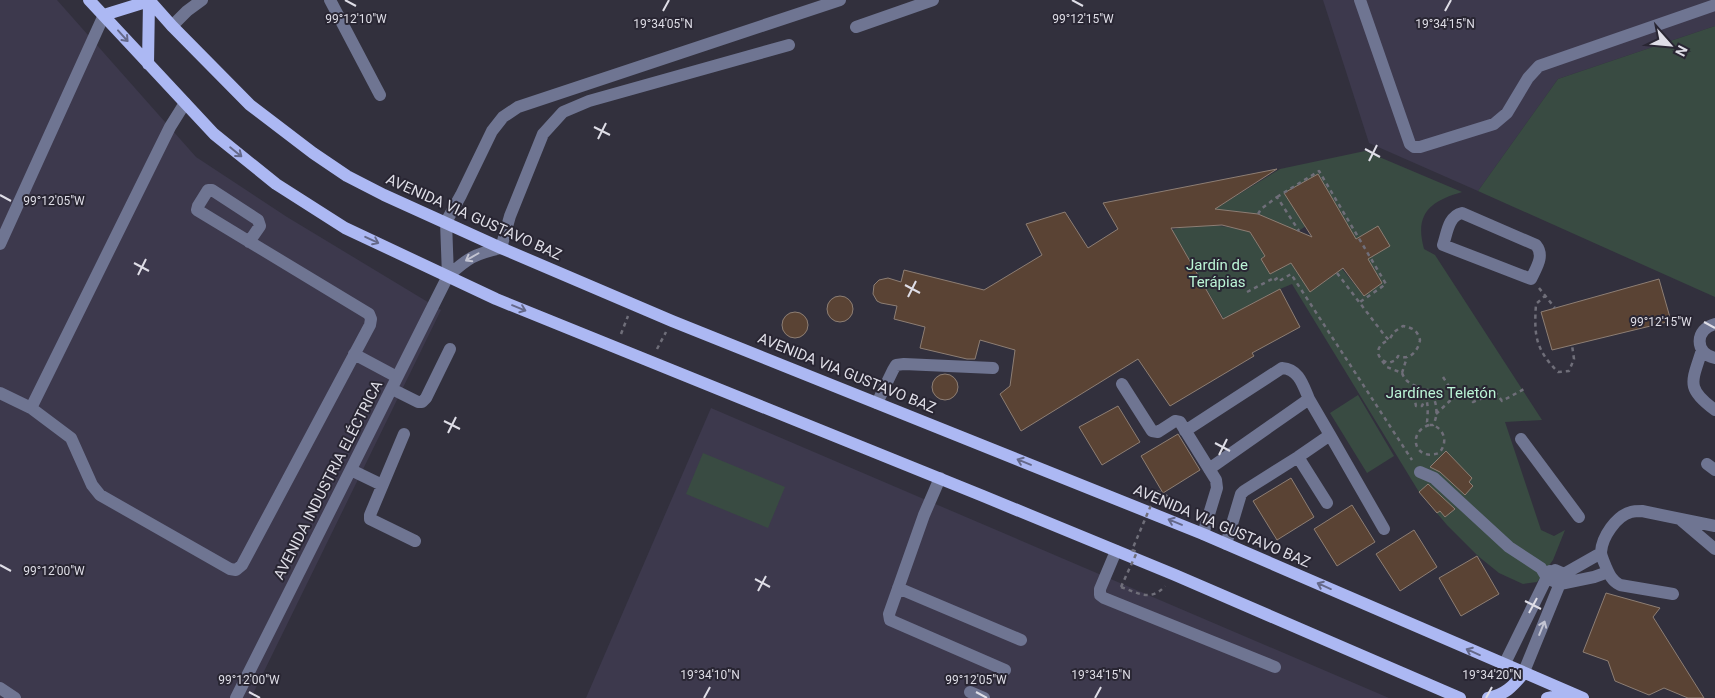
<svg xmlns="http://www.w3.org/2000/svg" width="1715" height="698" viewBox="0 0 1715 698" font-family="Roboto,sans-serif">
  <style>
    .built { fill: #3d394d }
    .green { fill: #394b42 }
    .building { fill: #5a4334; stroke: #8d7e74 }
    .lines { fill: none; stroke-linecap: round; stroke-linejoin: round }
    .path { stroke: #6f6e79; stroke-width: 2.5; stroke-dasharray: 4 4; stroke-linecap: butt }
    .minor { stroke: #6f7592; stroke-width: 12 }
    .major { stroke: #acb8f3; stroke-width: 12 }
    .path-bridge { stroke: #6f6e79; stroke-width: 2.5; stroke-dasharray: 4 4; stroke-linecap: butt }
    .oneway { stroke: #646889 }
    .oneway2 { stroke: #c3c4d2 }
    .ticks { fill: none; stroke: #dfdee7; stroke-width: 2 }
    .labels { text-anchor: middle; stroke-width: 4; stroke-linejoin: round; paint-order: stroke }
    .street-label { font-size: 15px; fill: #dfdee7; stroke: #292633 }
    .park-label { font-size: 15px; fill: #bbf4d6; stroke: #292633 }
    .ticks-label { font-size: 12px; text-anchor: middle; fill: #dfdee7; stroke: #292633; stroke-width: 4; stroke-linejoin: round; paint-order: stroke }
  </style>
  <rect width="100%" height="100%" fill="#32303d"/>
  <path class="built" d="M0,0H57L196,157L287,217L441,310L251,698H0Z
    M1323,0H1715V26L1558,79L1478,191L1369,143Z
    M711,408L1389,698H586Z"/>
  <path class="green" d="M1715,26V297L1478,191L1558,79Z
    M1365,151L1462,192C1431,201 1414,213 1424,249L1435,255L1542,420L1505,422L1541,530L1554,536L1565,530L1553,560L1537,582L1523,584L1499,573L1478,556L1447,525L1419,492L1292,284L1280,289L1224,319L1172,230C1197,222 1225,225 1250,232L1265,256L1261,259L1270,274L1291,263L1310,292L1342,269L1364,296L1381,283L1306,226L1297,232L1258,214L1225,210H1213L1280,169Z
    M1358,395L1394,456L1367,473L1330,413Z
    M703,453L785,487L768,528L686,494Z"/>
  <path class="building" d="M1277,169L1215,209L1258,214L1312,237L1284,193L1318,174L1356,239L1378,226L1390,246L1368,259L1382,283L1364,296L1343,268L1310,292L1291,263L1270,274L1261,259L1265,256L1250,232L1222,225L1171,228L1223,319L1280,289L1300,327L1252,353L1254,356L1170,406L1138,359L1021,431L1000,394L1010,386L1015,350L980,340L975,359H967L920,348L925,327L894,319L897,306L881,303L877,301L873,294L874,285L879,280L888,278L901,282L904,270L984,290L1042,255L1026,224L1065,212L1088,248L1118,229L1103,203Z
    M1659,279L1671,321L1552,350L1541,312Z
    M827 309a13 13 0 1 1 26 0a13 13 0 1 1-26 0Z
    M782 325a13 13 0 1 1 26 0a13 13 0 1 1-26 0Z
    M932 387a13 13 0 1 1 26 0a13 13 0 1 1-26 0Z
    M1118,406L1140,442L1102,465L1079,427Z
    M1178,434L1200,470L1163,493L1141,456Z
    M1446,451L1472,478L1469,482L1473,486L1465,495L1440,472L1430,467Z
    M1291,478L1314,517L1277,540L1253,501Z
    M1428,484L1455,509L1445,517L1440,511L1437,513L1419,492Z
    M1352,505L1375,542L1337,566L1314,529Z
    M1414,530L1437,567L1400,591L1376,554Z
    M1477,556L1499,594L1461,616L1439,578Z
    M1606,593L1660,608L1653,617L1704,698H1688L1664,688L1649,695L1615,681L1608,661L1583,652Z"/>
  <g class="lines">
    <path class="path" d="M1277,197L1319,171L1386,284L1360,302
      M1258,214L1261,209L1277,197L1299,231
      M1337,273L1385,336L1389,340C1375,345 1374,359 1389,363L1396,360L1398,356C1410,361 1418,351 1420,340C1417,330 1413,328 1403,326L1394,332L1389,340
      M1539,288L1555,308
      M1247,292L1272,279L1273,281L1279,277L1281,280L1291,274L1412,460
      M1546,295L1536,304C1534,335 1535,349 1558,372L1569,371L1574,359L1572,345
      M621,334L628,316
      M657,349L666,332
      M1382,361L1387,367L1402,373L1407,357
      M1402,373C1407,386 1415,383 1422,391C1429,399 1428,412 1427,422L1429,425H1433C1439,415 1437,398 1428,390H1421
      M1443,377L1455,396
      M1415,387L1414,396L1416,406H1422L1425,399
      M1436,414L1455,396L1466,393L1473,402L1496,393L1502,401L1526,388
      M1429,425C1407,432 1414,462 1439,453C1448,443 1445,430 1433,425
      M1157,491L1171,498L1176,508
      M1121,587C1138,593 1151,602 1165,586"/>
    <path class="minor" d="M330,0L380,95
      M1360,0L1410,144L1414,147H1420L1494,124L1507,113L1528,78L1539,66L1715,5
      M172,26L187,11L202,0
      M856,27L933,0
      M1462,213L1536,245C1545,256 1536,268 1531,279L1443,245C1447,234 1448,216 1462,213Z
      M0,244L104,15
      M448,276L446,222L461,195L492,131L503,117L518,107L840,0
      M1715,324C1695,329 1694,353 1715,358
      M1702,350C1692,382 1685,388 1715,410
      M354,354L397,377
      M1122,384L1152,431L1158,432L1175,421L1180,422L1216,480L1217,488L1203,534
      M392,389L418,402H422L426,398L450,349
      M0,393L31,408L170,127L185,103
      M1309,399L1330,435
      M877,403L893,370L896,365L904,364L993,368
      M31,408L71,438L92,485L100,495L230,569L236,570L242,565L370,325L371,319L369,314L197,210L198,206L208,190H212L258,220L260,226L249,242
      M1185,431L1282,368C1299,369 1303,385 1309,399L1209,469
      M404,434L370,515V519L415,541
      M1521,439L1579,517
      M1298,457L1327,503
      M1707,464L1715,470
      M351,470L382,485
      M1420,472L1434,478L1509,547L1541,568L1547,578L1560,584L1594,577L1608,572
      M940,478L924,515L889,614L890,620L1005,670
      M1682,521L1715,549
      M1226,544L1241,494L1244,491L1298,457L1330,435L1384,529
      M1116,551L1100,589V595L1104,598L1275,667
      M1555,570L1564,574L1601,553
      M898,588L1021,640
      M1673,594L1620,585C1612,581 1609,574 1606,567C1604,562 1601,556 1601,552C1602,537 1616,516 1631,512C1634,511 1639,511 1642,511L1715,526
      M1504,665L1550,571
      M1523,674L1563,576
      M0,688L15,698
      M970,692L984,698
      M236,698L448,276C468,258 474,254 501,248L510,216L543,134L563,112L589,101L789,45"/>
    <path class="major" d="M89,0L214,134L276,184L345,228L496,299L983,496L1175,575L1460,698
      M149,0L172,26L250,105L313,153L347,176L384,195L501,248L672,321L1203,534L1583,698
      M104,15L149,1L148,64
      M1488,698C1505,695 1513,686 1523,674
      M1547,698L1571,693"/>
    <path class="path-bridge" d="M1121,587L1137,552L1132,550L1157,491"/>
  </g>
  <defs><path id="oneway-shaft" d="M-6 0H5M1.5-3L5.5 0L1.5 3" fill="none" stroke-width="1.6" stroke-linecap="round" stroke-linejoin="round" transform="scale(1.25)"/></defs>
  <g class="oneway">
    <use href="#oneway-shaft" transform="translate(123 36) rotate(48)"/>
    <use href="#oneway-shaft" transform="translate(236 152) rotate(39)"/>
    <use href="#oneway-shaft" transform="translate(372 240) rotate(25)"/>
    <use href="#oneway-shaft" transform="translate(519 308) rotate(22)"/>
    <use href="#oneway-shaft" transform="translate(1024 462) rotate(-158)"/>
    <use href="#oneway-shaft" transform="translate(1175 522) rotate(-158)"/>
    <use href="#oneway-shaft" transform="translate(1324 586) rotate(-156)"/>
    <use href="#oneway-shaft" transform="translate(1473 652) rotate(-156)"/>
  </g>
  <g class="oneway2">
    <use href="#oneway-shaft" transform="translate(472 257) rotate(150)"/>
    <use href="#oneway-shaft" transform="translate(1542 628) rotate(-68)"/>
  </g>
  <path class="ticks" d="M345,0L356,6M1072,0L1083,6M663,11L669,0M1445,11L1451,0M594,127L610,135M598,139L606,123M1365,149L1380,157M1369,161L1377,145M0,195L11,201M134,263L149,271M138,275L146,259M905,285L920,293M908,297L916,281M1704,322L1715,328M444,421L460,429M448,433L456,417M1215,443L1230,451M1219,455L1227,439M0,565L11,571M755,579L770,587M758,591L766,576M1525,601L1541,609M1529,613L1537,598M249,692L260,698M976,692L987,698M704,698L710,687M1095,698L1101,687M1486,698L1492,687"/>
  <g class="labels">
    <g class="street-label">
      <text transform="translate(474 217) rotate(24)" y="5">AVENIDA VIA GUSTAVO BAZ</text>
      <text transform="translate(847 373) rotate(22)" y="5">AVENIDA VIA GUSTAVO BAZ</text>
      <text transform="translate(328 480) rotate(-63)" y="5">AVENIDA INDUSTRIA ELÉCTRICA</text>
      <text transform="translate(1222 526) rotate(23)" y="5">AVENIDA VIA GUSTAVO BAZ</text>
    </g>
    <g class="park-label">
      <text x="1217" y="270">Jardín de<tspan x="1217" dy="17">Terápias</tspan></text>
      <text x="1441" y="398">Jardínes Teletón</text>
    </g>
  </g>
  <g class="ticks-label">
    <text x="356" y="23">99°12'10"W</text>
    <text x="1083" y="23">99°12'15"W</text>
    <text x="663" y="28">19°34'05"N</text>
    <text x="1445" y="28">19°34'15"N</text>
    <text x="54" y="205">99°12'05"W</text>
    <text x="1661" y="326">99°12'15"W</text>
    <text x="54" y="575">99°12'00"W</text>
    <text x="710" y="679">19°34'10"N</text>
    <text x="1101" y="679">19°34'15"N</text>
    <text x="1492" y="679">19°34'20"N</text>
    <text x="249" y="684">99°12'00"W</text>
    <text x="976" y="684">99°12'05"W</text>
  </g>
  <g transform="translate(1670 45) rotate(117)" stroke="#292633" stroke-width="4" paint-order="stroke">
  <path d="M0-4L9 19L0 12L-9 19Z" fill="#dfdee7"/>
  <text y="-8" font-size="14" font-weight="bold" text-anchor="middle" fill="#dfdee7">N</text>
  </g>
</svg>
